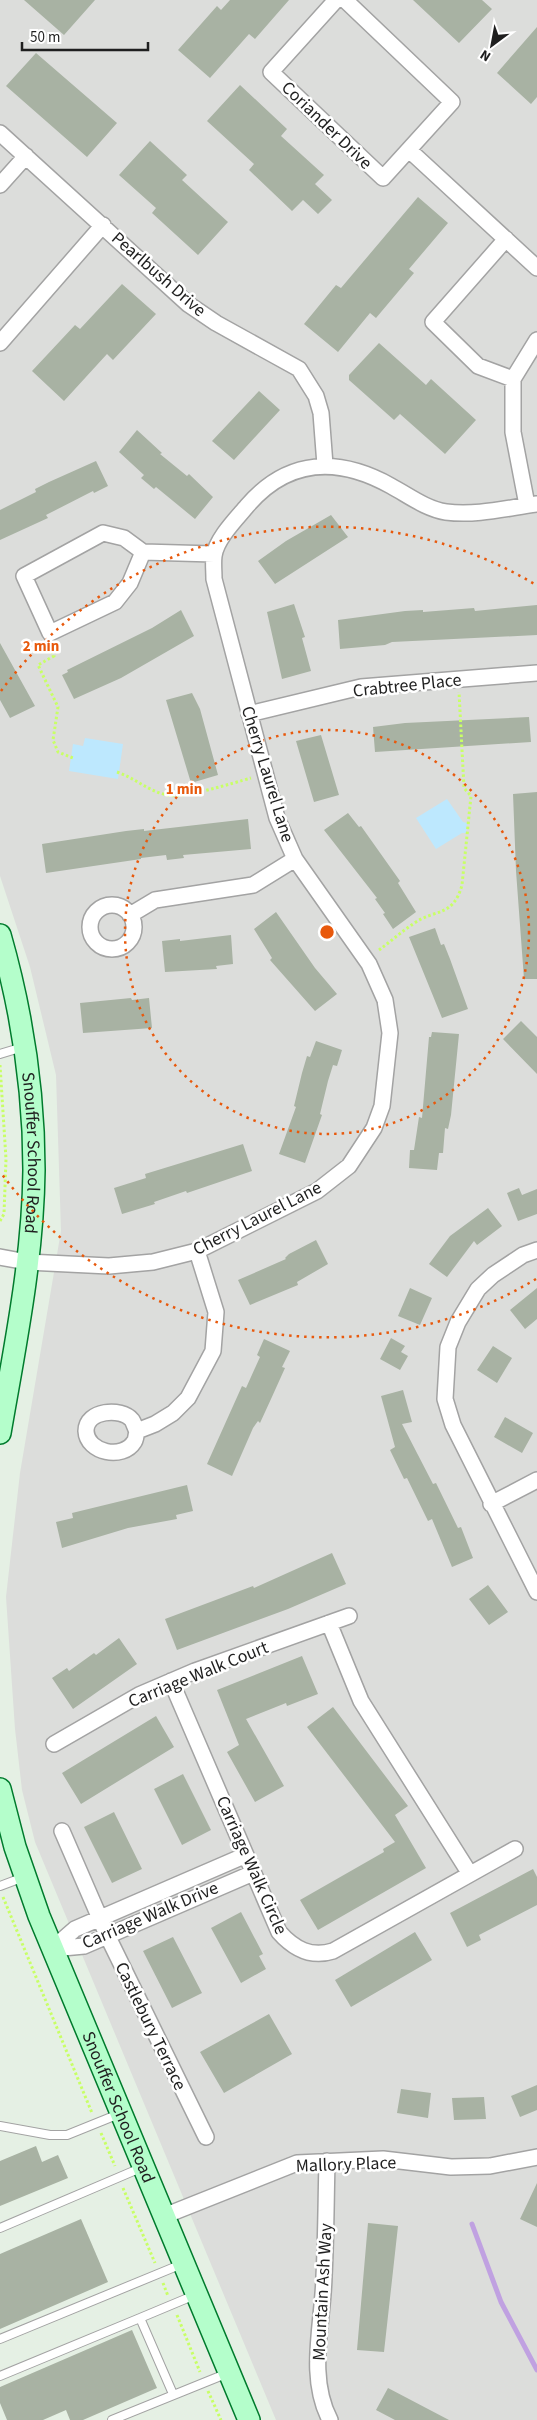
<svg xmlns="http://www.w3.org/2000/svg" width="537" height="2420" viewBox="0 0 537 2420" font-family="'Source Sans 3',sans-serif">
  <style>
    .residential { fill: #dcdddb }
    .park { fill: #bde8fe }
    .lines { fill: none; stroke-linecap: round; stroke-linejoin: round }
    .stream { stroke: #c0a1e1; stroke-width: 5 }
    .building { fill: #a8b2a3 }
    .service-casing { stroke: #a3a3a3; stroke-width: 10 }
    .minor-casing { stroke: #a3a3a3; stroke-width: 18 }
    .secondary-casing { stroke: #007b2d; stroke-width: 24 }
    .path { stroke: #c8ff66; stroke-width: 3; stroke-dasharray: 2.5 2.5; stroke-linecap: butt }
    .service { stroke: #fff; stroke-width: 8 }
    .minor { stroke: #fff; stroke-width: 15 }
    .secondary { stroke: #b4fecb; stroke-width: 21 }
    .ring { fill: none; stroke: #e8590c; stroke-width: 2.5; stroke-dasharray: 2.5 5 }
    .labels { text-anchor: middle; stroke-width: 5; stroke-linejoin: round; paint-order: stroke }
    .street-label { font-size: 18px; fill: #1f1f1f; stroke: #fff }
    .centre { fill: #e8590c; stroke: #fff; stroke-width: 2.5 }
    .ring-label { font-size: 15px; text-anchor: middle; font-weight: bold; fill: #e8590c; stroke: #fff; stroke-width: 5; stroke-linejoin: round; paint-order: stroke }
  </style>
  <rect width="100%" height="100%" fill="#e5f0e4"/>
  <path class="residential" d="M0,0H537V2420H276L35,1842L22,1790L15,1729L6,1597L20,1473L61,1231L56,1075L30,967L0,876Z"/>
  <path class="park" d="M85,738L123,744L118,779L69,771L73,744L83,746Z
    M447,799L463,822L467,823L466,833H462L436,849L416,818Z"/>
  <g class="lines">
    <path class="stream" d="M472,2224L501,2302L537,2370"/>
  </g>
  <path class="building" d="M24,0H95L64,35Z
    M230,0H289L255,39L249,34L210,78L178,50L217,6L221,10Z
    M413,0H482L492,9L459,43Z
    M537,27V97L531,104L497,73Z
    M36,53L117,123L87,157L6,86Z
    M240,85L287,129L281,136L324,175L315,184L332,200L318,214L303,200L292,211L249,170L254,164L207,121Z
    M150,141L187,175L182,180L228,222L198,255L152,213L156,208L119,175Z
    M418,197L448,223L409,269L414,273L376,318L370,313L338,352L304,324L336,285L341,288Z
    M122,284L156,314L113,360L107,354L64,401L32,371L75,325L80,329Z
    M379,343L426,385L431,379L476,420L445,454L400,414L394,420L349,380V375Z
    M259,391L280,410L234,460L212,441Z
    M137,430L162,453L160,454L187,476L189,474L213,497L195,519L156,487L154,489L141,478L144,475L119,452Z
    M96,461L108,486L94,493L93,491L46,515L48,518L0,540V510L36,492L35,489L49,482Z
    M331,515L348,537L275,584L258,561L286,541Z
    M294,604L305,637L302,638L311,671L282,679L267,612Z
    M537,605V635L392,642L385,645L340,649L338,620L405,611L423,610V612L474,608L475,611Z
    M181,610L194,636L121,678L74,699L62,675L68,672L67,670L152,628Z
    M0,643L35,706L10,718L0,700Z
    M192,693L200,709L218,775L191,783L166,700Z
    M529,717L531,742L375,752L373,727L405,723Z
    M321,735L339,795L314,802L296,741Z
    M537,792V979H524L516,871L513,794Z
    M348,813L359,827L361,826L400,881L398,883L416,912L393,929L383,914L385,913L375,899L377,898L324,830Z
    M248,819L251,849L183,855L184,858L167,860L166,855L141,858V859L46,873L42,844L126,831L144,829V831Z
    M276,912L315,968L337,994L315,1011L270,960L272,958L254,929Z
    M435,928L441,945L444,944L450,959L468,1009L442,1018L409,937Z
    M231,935L233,964L216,966L217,969L165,972L162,941L180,939V941Z
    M131,998L132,1000L149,998L152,1028L83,1033L80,1003Z
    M521,1021L537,1037V1074L503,1039Z
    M432,1032L459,1034L451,1115L448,1129L445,1128L443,1153H439L437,1170L409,1168L410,1150H414L419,1117L422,1118L429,1037H431Z
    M316,1041L342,1050L337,1066L333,1065L328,1081L320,1114L322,1115L305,1163L279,1154L296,1107L294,1106L302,1073L307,1056L310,1057Z
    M243,1144L252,1171L187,1193L186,1191L154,1202L155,1204L122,1214L114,1188L146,1178L145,1174Z
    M519,1188L522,1195L537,1189V1214L518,1221L507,1193Z
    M488,1208L502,1226L477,1245L474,1241L447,1277L429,1264L450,1236Z
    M316,1240L328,1264L297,1282L298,1285L250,1305L238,1280L286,1259L285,1258L289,1254Z
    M410,1288L432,1298L420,1325L398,1316Z
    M537,1288V1319L525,1329L510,1310Z
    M391,1338L405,1346L401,1352L408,1356L400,1370L380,1359Z
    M264,1339L290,1351L282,1367L285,1368L271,1399L260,1423L258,1421L253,1428L232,1476L207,1464L242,1386L246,1388L260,1357L257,1355Z
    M493,1346L512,1358L497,1383L477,1370Z
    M403,1390L412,1422L402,1424L433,1484L436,1483L458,1528L461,1527L473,1558L452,1567L432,1519L428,1521L407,1478L404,1479L390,1450L395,1447L381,1396Z
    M505,1417L533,1433L522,1453L494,1437Z
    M187,1485L193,1511L176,1515L177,1519L128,1528L62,1548L56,1522L73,1518L72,1513Z
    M332,1553L346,1584L288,1609L177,1650L165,1619L253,1586L254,1588Z
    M488,1585L508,1612L489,1625L469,1599Z
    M119,1638L137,1664L73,1709L52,1678L67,1668L69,1671L94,1653L96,1655Z
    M302,1656L318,1694L287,1706L286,1703L246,1719L284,1786L255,1802L227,1752L239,1745L217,1690Z
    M333,1707L408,1806L395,1815L426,1868L318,1930L300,1900L384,1852L383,1849L395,1842L307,1727Z
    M156,1716L174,1747L81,1804L62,1773Z
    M183,1774L211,1830L182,1845L154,1789Z
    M114,1812L142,1869L112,1883L84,1827Z
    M533,1869L537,1877V1905L479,1935L481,1940L467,1947L450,1913Z
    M241,1912L263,1954L259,1956L266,1969L241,1983L211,1928Z
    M415,1932L432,1960L351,2007L335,1980Z
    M173,1937L202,1993L172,2008L143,1951Z
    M269,2014L292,2054L224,2093L200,2052Z
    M537,2085V2110L520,2117L511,2096Z
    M401,2089L431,2093L428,2118L397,2113Z
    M484,2097L486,2119L454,2120L452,2098Z
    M36,2146L42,2162L58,2155L68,2178L0,2206V2161Z
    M537,2183V2227L520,2219Z
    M81,2219L108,2282L0,2329V2254Z
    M368,2223L398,2226L384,2352L357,2350Z
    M132,2330L157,2388L83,2420H70L66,2410L43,2420H7L0,2403V2387Z
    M388,2388L449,2420H395L376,2410Z"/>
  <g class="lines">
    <defs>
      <path id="service" d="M0,1054L23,1047
        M0,1886L24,1877
        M0,2126L50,2135H67L119,2114
        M0,2228L143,2167
        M0,2339L182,2264
        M0,2376L140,2318
        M173,2394L140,2318L195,2295
        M112,2420L228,2373"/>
      <path id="minor" d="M336,0L271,72L383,178L452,102L345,0
        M0,133L188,304L216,323L299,369L316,396L321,413L325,465
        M409,150L537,268
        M0,185L26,156
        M506,239L433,322L478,366L513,379
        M0,343L103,225
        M527,505L513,432V379L537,340
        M143,552L130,583L115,602L50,633L24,576L103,533L124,538L143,552L214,554
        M249,714L361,687L537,673
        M90 927a22 22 0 1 1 44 0a22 22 0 1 1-44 0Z
        M130,915L155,900L253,885L295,859
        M537,1250L523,1255L493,1275L478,1289L458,1322L448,1347L445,1399L453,1425L537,1592
        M0,1257L27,1262L109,1266L153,1262L197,1251L317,1191L349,1166L374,1128L382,1106L390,1033L385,1000L369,964L295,859L277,818L214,579C214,571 213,563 214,556C216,539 237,518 247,506C288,458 339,457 391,486C408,495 426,509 446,512C476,516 507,508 537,504
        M137,1431C135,1428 134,1423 132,1420C121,1407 86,1410 86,1431C87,1453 123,1460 134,1442C136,1440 136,1434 137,1431L155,1424L173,1413L188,1398L213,1351L216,1312L197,1251
        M491,1504L537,1480
        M329,1623L361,1701L470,1874
        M171,1681L279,1932C294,1949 311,1958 333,1951L515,1849
        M54,1744L139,1695L195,1671L349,1616
        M62,1831L108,1937L206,2137
        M52,1949L84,1946L253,1873
        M52,1949L75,1929L246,1855
        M327,2161C326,2200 326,2238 324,2276C323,2324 307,2376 330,2420
        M164,2216L297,2163L383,2159L451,2167L490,2166L537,2157"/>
      <g id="secondary">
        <path id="s1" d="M0,935C22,1012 34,1090 34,1170C33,1259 15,1346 0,1433"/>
        <path id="s2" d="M0,1789L15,1847L39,1916L249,2420"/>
      </g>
    </defs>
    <use href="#service" class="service-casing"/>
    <use href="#minor" class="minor-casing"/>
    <use href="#secondary" class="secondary-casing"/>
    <path class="path" d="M49,647L54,656L38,665L58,707L53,740L58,752L73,758
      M117,772C135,778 148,791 167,795C182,799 233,783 251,778
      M379,950C390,942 401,932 413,924C435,908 453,918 462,885L471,796L464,788L459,692
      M0,1221L4,1214L6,1159L0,1065
      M3,1897L92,2113
      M101,2133L115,2166
      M123,2188L155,2263
      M163,2283L168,2296
      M177,2315L200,2372
      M208,2391L221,2420"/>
    <use href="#service" class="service"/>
    <use href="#minor" class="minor"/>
    <use href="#secondary" class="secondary"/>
  </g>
  <g class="ring">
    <circle cx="327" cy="932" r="202"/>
    <path d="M536 1279A405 405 0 0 1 1 1173M1 691A405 405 0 0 1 536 585"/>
  </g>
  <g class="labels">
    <g class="street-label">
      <text transform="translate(327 125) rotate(44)" y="6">Coriander Drive</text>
      <text transform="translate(159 274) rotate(41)" y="6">Pearlbush Drive</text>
      <text transform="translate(407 685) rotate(-6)" y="6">Crabtree Place</text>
      <text transform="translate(268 774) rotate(73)" y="6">Cherry Laurel Lane</text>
      <text dy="6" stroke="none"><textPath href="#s1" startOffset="221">Snouffer School Road</textPath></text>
      <text transform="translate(257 1218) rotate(-27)" y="6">Cherry Laurel Lane</text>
      <text transform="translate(198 1674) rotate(-22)" y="6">Carriage Walk Court</text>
      <text transform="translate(252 1865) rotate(66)" y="6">Carriage Walk Circle</text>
      <text transform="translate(150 1915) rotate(-23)" y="6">Carriage Walk Drive</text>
      <text transform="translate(151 2026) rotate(64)" y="6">Castlebury Terrace</text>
      <text dy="6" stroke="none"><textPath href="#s2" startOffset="340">Snouffer School Road</textPath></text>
      <text transform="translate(346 2164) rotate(-2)" y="6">Mallory Place</text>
      <text transform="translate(322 2292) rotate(-87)" y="6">Mountain Ash Way</text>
    </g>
  </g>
  <circle cx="327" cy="932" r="8" class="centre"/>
  <g class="ring-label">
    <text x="41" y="651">2 min</text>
    <text x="184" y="794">1 min</text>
  </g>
  <g transform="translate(492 45) rotate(212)" stroke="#ffffff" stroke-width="4" paint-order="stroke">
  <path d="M0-4L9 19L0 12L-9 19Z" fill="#1f1f1f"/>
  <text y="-8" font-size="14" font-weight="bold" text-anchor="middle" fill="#1f1f1f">N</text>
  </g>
  <path d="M22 42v8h126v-8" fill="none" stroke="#1f1f1f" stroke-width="2.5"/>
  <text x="30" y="42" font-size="15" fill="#1f1f1f" stroke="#ffffff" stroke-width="4" paint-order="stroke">50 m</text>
</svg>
